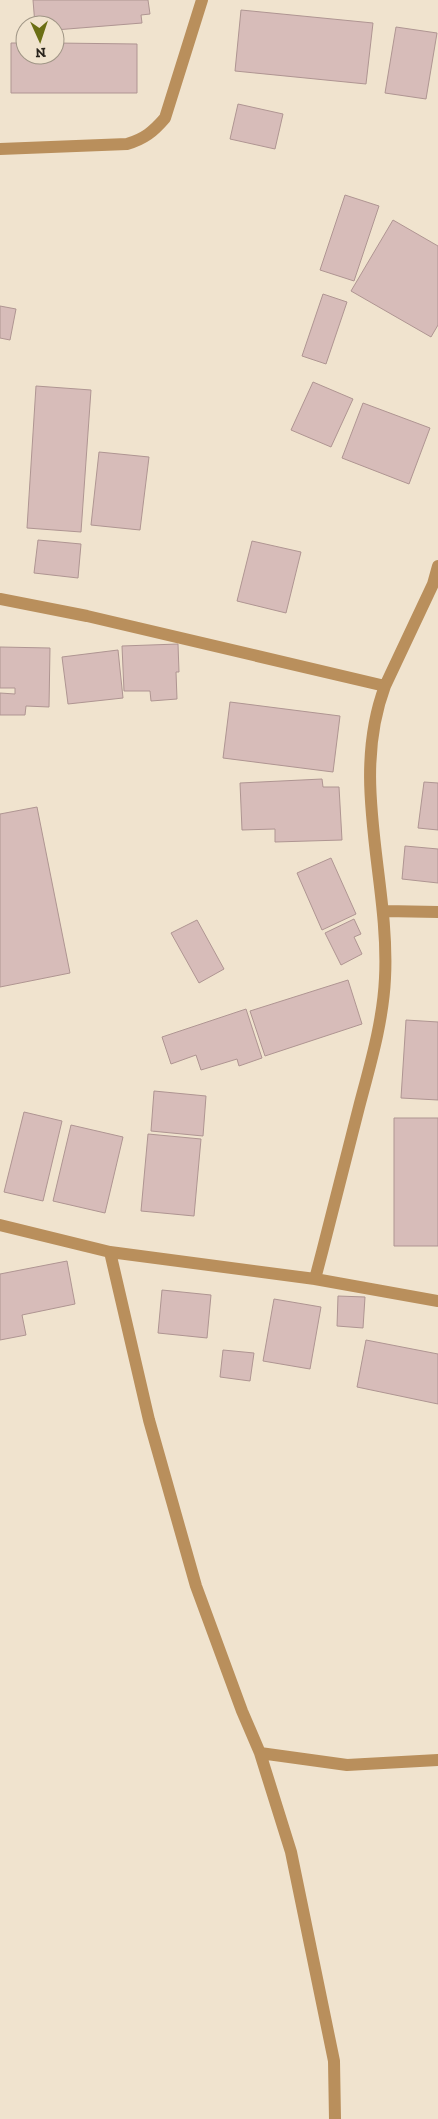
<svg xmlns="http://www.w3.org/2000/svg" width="438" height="2119" viewBox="0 0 438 2119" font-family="'Zilla Slab',serif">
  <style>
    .building { fill: #d7bcb9; stroke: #af9592 }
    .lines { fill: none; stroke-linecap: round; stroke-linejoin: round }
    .minor { stroke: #b98f5c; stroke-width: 12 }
  </style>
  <rect width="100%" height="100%" fill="#f0e3ce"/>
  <path class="building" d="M33,0H148L150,14L141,15L142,23L55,30V25H35Z
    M241,10L373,23L366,84L235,71Z
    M396,27L437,33L426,99L385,93Z
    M11,43H25V55H55V43L137,44V93H11Z
    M238,104L283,114L275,149L230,139Z
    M345,195L379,206L354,281L320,270Z
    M393,220L438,246V325L431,337L351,291Z
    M323,294L347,302L326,364L302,356Z
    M0,306L16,309L10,340L0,338Z
    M313,382L353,399L331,447L291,430Z
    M36,386L91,390L81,532L27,528Z
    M363,403L430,428L409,484L342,458Z
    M99,452L149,457L140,530L91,525Z
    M38,540L81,544L78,578L34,573Z
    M252,541L301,552L286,613L237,601Z
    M178,644L179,672H176L177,699L151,701L150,691H124L122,646Z
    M0,647L50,648L49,707L26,706L25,715H0V693L15,694V688H0Z
    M118,650L123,698L68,704L62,657Z
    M230,702L340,716L333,772L223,758Z
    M322,779L323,787H339L342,840L275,842V829L242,830L240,783Z
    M424,782L438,783V830L418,828Z
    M37,807L70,973L0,987V814Z
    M405,846L438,849V883L402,879Z
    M331,858L356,914L322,930L297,873Z
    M354,919L361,934L354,937L362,954L341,965L325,933Z
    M197,920L224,969L199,983L171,933Z
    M348,980L362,1024L265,1056L250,1011Z
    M246,1009L262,1058L239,1066L237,1059L201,1070L196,1055L171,1064L162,1037Z
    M406,1020L438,1022V1100L401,1098Z
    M154,1091L206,1096L203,1136L151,1131Z
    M24,1112L62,1121L43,1201L4,1192Z
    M394,1118H438V1246H394Z
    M71,1125L123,1137L105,1213L53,1201Z
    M148,1134L201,1139L194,1216L141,1211Z
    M67,1261L75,1304L22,1315L26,1335L0,1340V1274Z
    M162,1290L211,1295L207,1338L158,1333Z
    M338,1296L365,1297L363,1328L337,1326Z
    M274,1299L321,1307L310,1369L263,1361Z
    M366,1340L438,1354V1404L357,1387Z
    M223,1350L254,1353L250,1381L220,1377Z"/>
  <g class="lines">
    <path class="minor" d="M0,149L127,144C144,139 153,132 165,118L202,0
      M0,599L87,616L385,686
      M385,911L438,912
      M0,1225L110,1252L315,1279L438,1301
      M110,1252L149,1420L196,1586L242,1711L260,1753L291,1852L334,2061L335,2119
      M315,1279C330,1222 344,1165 359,1107C370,1065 383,1022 385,978C390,880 349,782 385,686L433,584L438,566
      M260,1753L347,1765L438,1760"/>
  </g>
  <g transform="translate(40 40) rotate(177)"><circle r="24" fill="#f0e3ce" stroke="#a09686"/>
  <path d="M0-4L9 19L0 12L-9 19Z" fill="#6b6f14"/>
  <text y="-8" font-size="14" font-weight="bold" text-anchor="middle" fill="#28231b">N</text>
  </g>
</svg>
